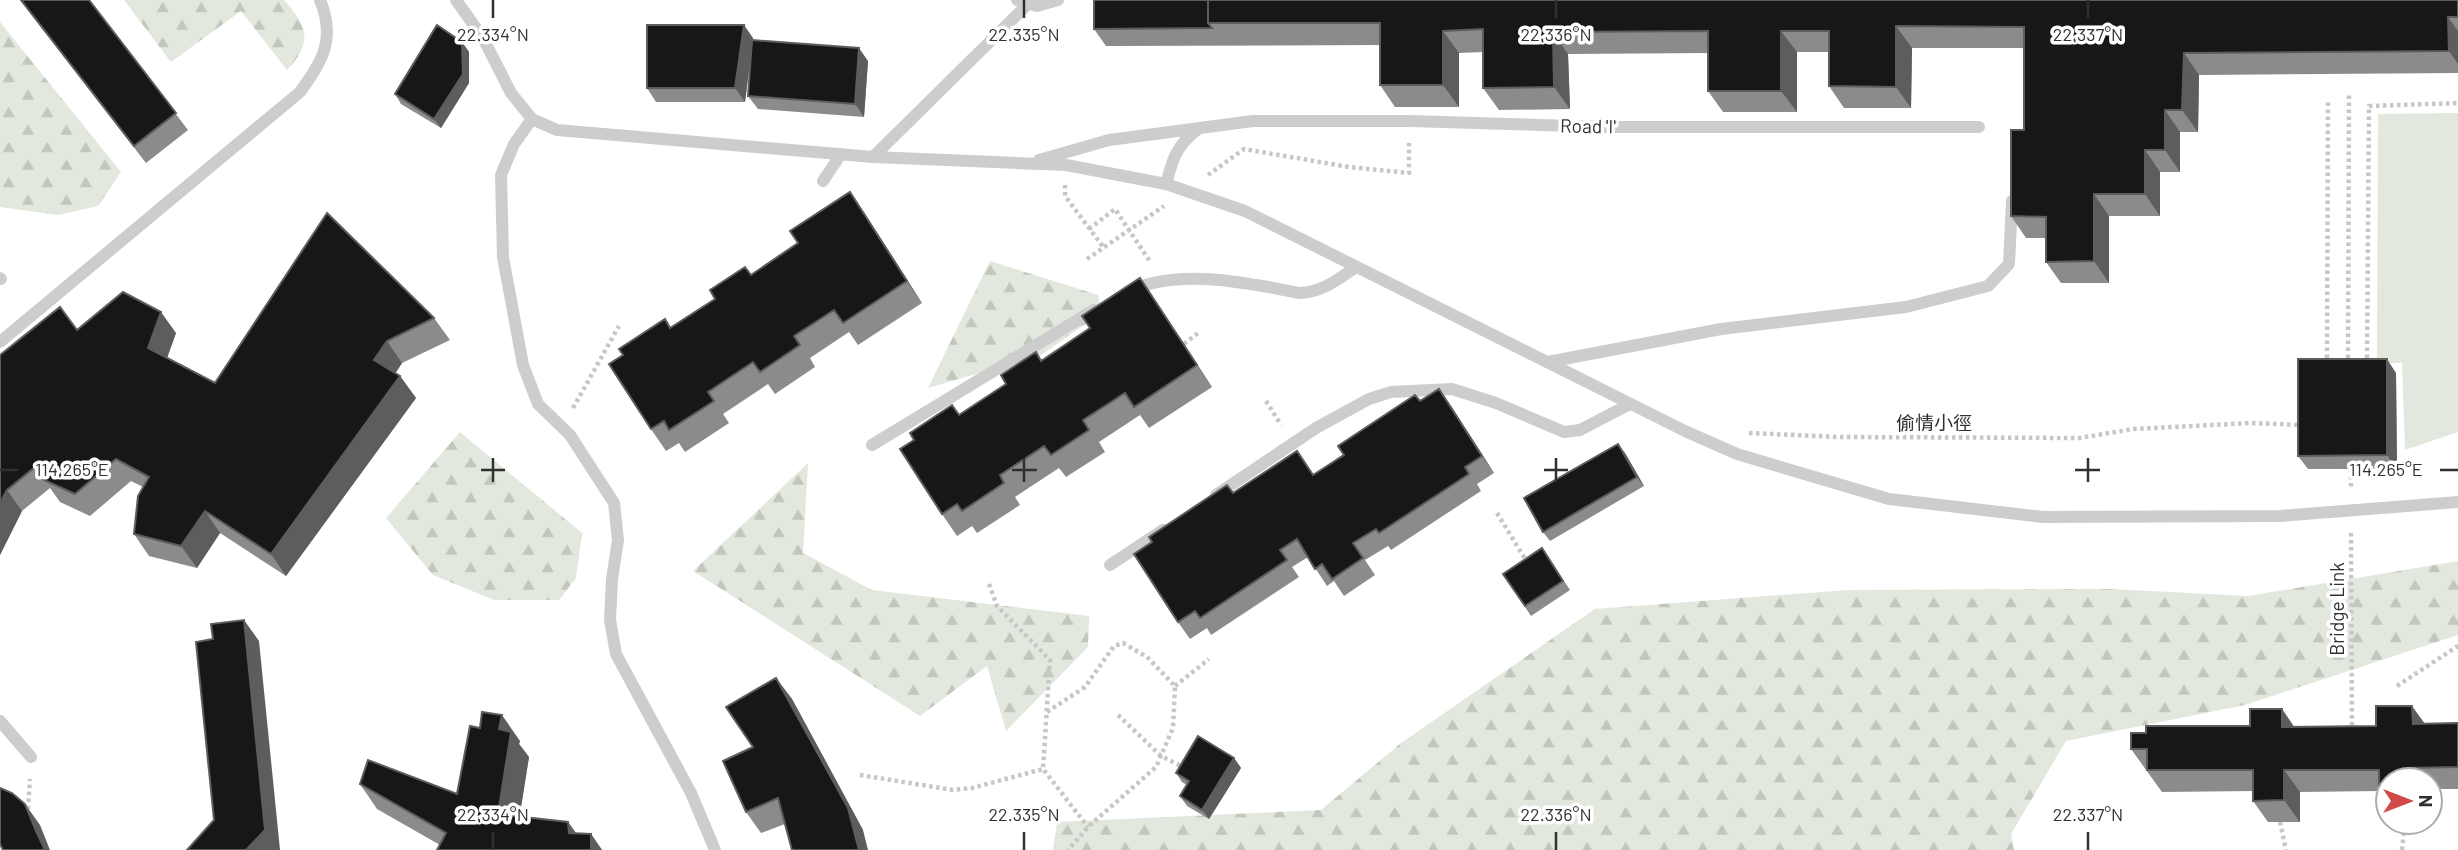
<svg xmlns="http://www.w3.org/2000/svg" width="2458" height="850" viewBox="0 0 2458 850" font-family="Barlow,'Noto Sans TC',sans-serif">
  <style>
    .forest { fill: url(#forest-firs) }
    .park { fill: #e2e8dd }
    .lines { fill: none; stroke-linecap: round; stroke-linejoin: round }
    .path { stroke: #c7c7c7; stroke-width: 4.5; stroke-dasharray: 3.5 3.5; stroke-linecap: butt }
    .service { stroke: #cdcdcd; stroke-width: 12 }
    .wall { fill: #8b8b8b }
    .shaded-wall { fill: #5d5d5d }
    .building { fill: #171717; stroke: #5d5d5d; stroke-width: 2 }
    .ticks { fill: none; stroke: #303030; stroke-width: 2.5 }
    .labels { text-anchor: middle; stroke-width: 7; stroke-linejoin: round; paint-order: stroke }
    .street-label { font-size: 19px; fill: #303030; stroke: #fff }
    .ticks-label { font-size: 18px; text-anchor: middle; fill: #303030; stroke: #fff; stroke-width: 7; stroke-linejoin: round; paint-order: stroke }
  </style>
  <defs>
    <pattern id="forest-firs" width="22" height="20" patternUnits="userSpaceOnUse" patternTransform="scale(1.75)"><rect width="22" height="20" fill="#e2e8dd"/><path d="M5 1l3.5 6h-7zM16 11l3.5 6h-7z" fill="#c2c7be"/></pattern>
  </defs>
  <rect width="100%" height="100%" fill="#fff"/>
  <path class="forest" d="M124,0H284C308,27 313,42 287,70L241,11L171,62Z
    M0,22L121,172L98,206L58,215L0,207Z
    M990,261L1098,295L1101,313L1041,355L928,388Z
    M460,432L582,533L576,578L559,600H494L433,575L386,518Z
    M808,463L803,553L872,590L1089,616L1088,647L1006,731L987,666L920,716L693,571Z
    M2458,561V635L2245,705L2066,741L2011,834L2014,850H1053L1057,822L1321,810L1401,743L1595,609L1848,590L2111,589L2248,596Z"/>
  <path class="park" d="M2458,113V432L2405,450L2402,363H2377L2378,114Z"/>
  <g class="lines">
    <path class="path" d="M1208,175L1244,149L1349,167L1409,173V143
      M1065,185V196L1104,248
      M1089,229L1115,209L1151,263
      M1087,259L1164,206
      M1184,344L1198,333
      M2327,365L2328,101
      M2348,365L2349,95
      M2367,365L2369,106L2458,103
      M1266,401L1281,425
      M573,408L619,326
      M1749,433L1839,437L2079,438L2134,429L2251,423L2303,425
      M2351,469V489
      M1497,513L1527,562
      M2351,533L2352,731
      M989,584L997,606L1050,660L1043,769L1088,827
      M1175,686L1209,659
      M2397,686L2458,646
      M1047,712L1085,687L1114,646L1123,643L1147,657L1175,686L1173,728L1156,767L1088,827L1068,850
      M1118,715L1161,756L1183,767
      M860,775L953,790L972,788L1043,769
      M28,809L30,779
      M2280,822L2286,850
      M2402,850L2405,822"/>
    <path class="service" d="M456,0L483,38L511,93L532,119L557,130L873,157L1066,165L1166,184L1245,211L1685,431L1737,454L1889,499L2043,517L2280,516L2458,502
      M1017,0L1037,6L1058,0
      M532,119L514,144L501,175L503,257L523,365L538,404L570,435L614,503L618,540L612,579L610,620L616,654L691,793L715,850
      M873,157L1027,5
      M1039,160L1109,140L1253,121H1409L1608,127H1979
      M823,181L841,154
      M1166,184C1173,158 1176,146 1198,129
      M0,278L1,279
      M1132,290C1179,268 1250,283 1299,293C1323,292 1337,280 1356,267
      M0,342L300,92C323,60 336,39 320,0
      M1548,362L1721,329L1906,307L1988,286L2009,264L2012,201
      M872,445L1094,310
      M1216,495L1316,428L1369,399L1391,392L1452,389L1496,403L1564,432L1580,430L1630,404
      M1110,565L1163,530
      M0,721L31,757"/>
  </g>
  <path class="wall" d="M20,0H89L188,130L146,163Z
    M1094,0H2458V73L2199,75L2198,132H2180V172H2160V216H2109V283H2061L2046,262V238H2026L2011,216L2024,130V48H1912L1911,108H1844L1829,86V52H1797V112H1723L1708,91V53L1568,54L1570,109L1499,110L1483,88V52L1459,53V107H1395L1380,85V45L1106,46L1094,29Z
    M753,38V40L868,61L864,117L758,109L748,96L751,53L745,102H656L647,88Z
    M462,42L469,52V83L441,128L401,104L395,94Z
    M865,214L922,303L858,345L849,332L810,358L815,367L775,394L768,384L723,414L729,423L685,452L679,443L666,451L651,429L671,328L751,275Z
    M1155,300L1212,387L1149,428L1140,415L1099,442L1105,452L1066,477L1059,468L1015,497L1020,505L977,533L972,526L957,536L942,514L914,440L959,415L1042,360Z
    M434,318L450,340L402,363L395,373L400,376L416,398L286,576L220,533L197,568L149,556L134,534L143,487L131,481L90,516L60,502L50,488L22,511L0,555V355L77,330L176,333L167,358L215,383Z
    M2396,373L2397,469H2308L2298,456Z
    M1420,401L1451,406L1494,473L1477,484L1481,491L1391,550L1388,546L1365,560L1375,575L1344,596L1334,581L1327,586L1308,557L1292,567L1299,577L1211,635L1207,628L1190,639L1178,622L1233,493L1313,475Z
    M1625,453L1644,486L1550,541L1543,532Z
    M1542,548L1570,590L1531,616L1503,574Z
    M776,678L792,699L863,830L785,824L761,833L746,812L753,747Z
    M2282,709L2294,727L2376,726L2425,723H2458V789H2430V780H2388V809L2379,796V791L2300,792V822H2268L2253,801V791L2162,792L2131,749L2146,733L2250,726Z
    M520,741L519,744L529,757L519,817L568,822L576,833L591,834L602,850H437L440,845L377,809L360,784L457,794Z
    M1234,758L1241,768L1209,819L1187,806L1180,796L1187,785L1182,782L1176,773Z"/>
  <path class="shaded-wall" d="M2448,17L2458,31V64L2449,51Z
    M744,25L753,38L745,102L735,88Z
    M1896,26L1912,48L1911,108L1896,87Z
    M1443,31L1459,53V107L1443,85Z
    M1781,31L1797,52V112L1781,91Z
    M1553,32L1568,54L1570,109L1554,87Z
    M462,42L469,52V83L441,128L434,119Z
    M859,48L868,61L864,117L855,104Z
    M2184,53L2199,75L2198,132L2182,110Z
    M2165,110L2180,132V172L2165,150Z
    M2145,150L2160,172V216L2145,194Z
    M850,192L865,214L922,303L907,281Z
    M2094,194L2109,216V283L2094,261Z
    M1140,278L1155,300L1212,387L1197,365Z
    M161,312L176,333L163,369L148,348Z
    M387,341L402,363L390,382L374,360Z
    M2387,359L2396,373L2397,469L2387,455Z
    M400,376L416,398L286,576L271,554Z
    M1439,389L1451,406L1494,473L1482,456Z
    M1618,444L1625,453L1644,486L1637,477Z
    M7,490L22,511L0,555V503Z
    M205,511L220,533L197,568L181,546Z
    M244,620L259,641L280,850H246Z
    M776,678L792,699L863,830L868,850H859Z
    M2412,706L2428,728L2413,724Z
    M2282,709L2297,731L2282,727Z
    M502,715L520,741L519,744L529,757L516,840L498,814L499,729Z
    M1234,758L1241,768L1209,819L1202,810Z
    M2407,768L2415,780H2407Z
    M2284,770L2300,792V822L2284,800Z
    M25,804L40,825L50,850H45L36,831Z
    M568,822L586,847L569,833Z
    M591,834L602,850H591Z"/>
  <path class="building" d="M21,0H89L176,113L134,146Z
    M1094,0H1208V23L1212,28L1094,29Z
    M1208,0H2458V17H2448L2449,51L2184,53L2182,110H2165V150H2145V194H2094V261L2046,262V217L2011,216V130H2024V27L1896,26V87L1829,86V31H1781V91H1708V31L1553,32L1554,87L1483,88V29L1443,31V85H1380V23H1208Z
    M437,25L462,42L463,74L434,119L395,94Z
    M647,25H744L735,88H647Z
    M752,40L859,48L855,104L748,96Z
    M850,192L907,281L843,323L834,310L794,336L800,345L760,372L753,362L708,392L714,401L669,430L664,421L651,429L609,364L623,355L619,349L665,319L670,328L715,299L710,290L745,267L751,275L798,243L790,231Z
    M327,213L434,318L387,341L374,360L400,376L271,554L205,511L181,546L134,534L138,496L149,477L116,459L75,494L44,480L41,462L7,490L0,503V355L60,307L77,330L123,292L161,312L148,348L215,383Z
    M1140,278L1197,365L1134,407L1125,393L1083,420L1089,430L1051,455L1044,446L1000,475L1004,483L962,511L957,504L942,514L900,449L914,440L910,433L952,405L959,415L1006,384L1001,375L1036,352L1041,361L1090,328L1082,316Z
    M2298,359H2387V455L2298,456Z
    M1439,389L1482,456L1465,467L1469,474L1379,533L1376,529L1353,543L1363,558L1332,579L1322,564L1315,569L1297,539L1280,550L1287,560L1200,618L1195,611L1178,622L1134,554L1152,542L1149,537L1227,485L1233,493L1297,451L1313,475L1344,455L1338,446L1415,395L1420,401Z
    M1618,444L1637,477L1543,532L1524,498Z
    M1542,548L1563,581L1525,606L1503,574Z
    M244,620L265,830L246,850H187L214,820L196,642L213,639L211,624Z
    M776,678L848,808L859,850H792L778,798L746,812L723,761L753,747L726,707Z
    M2376,706H2412L2413,724L2458,723V767L2407,768V780H2388V796H2379V770H2284V800L2253,801V770H2147V749H2131V733H2146V726H2250V709H2282V727L2376,726Z
    M482,712L502,715L499,729L511,732L498,814L568,822L569,833L591,834V850H437L446,833L360,784L368,760L457,794L470,726L480,728Z
    M1198,736L1234,758L1202,810L1180,796L1189,781L1176,773Z
    M0,788L12,793L25,804L36,831L45,850H3L0,844Z"/>
  <path class="ticks" d="M493,0V18M1024,0V18M1556,0V18M2088,0V18M493,458V482M1024,458V482M1556,458V482M2088,458V482M0,470H18M481,470H505M1012,470H1037M1544,470H1568M2075,470H2100M2440,470H2458M493,832V850M1024,832V850M1556,832V850M2088,832V850"/>
  <g class="labels">
    <g class="street-label">
      <text transform="translate(1588 126) rotate(1)" y="7">Road 'I'</text>
      <text x="1934" y="430">偷情小徑</text>
      <text transform="translate(2337 609) rotate(-90)" y="7">Bridge Link</text>
    </g>
  </g>
  <g class="ticks-label">
    <text x="493" y="41">22.334°N</text>
    <text x="1024" y="41">22.335°N</text>
    <text x="1556" y="41">22.336°N</text>
    <text x="2088" y="41">22.337°N</text>
    <text x="2386" y="476">114.265°E</text>
    <text x="72" y="476">114.265°E</text>
    <text x="493" y="821">22.334°N</text>
    <text x="1024" y="821">22.335°N</text>
    <text x="1556" y="821">22.336°N</text>
    <text x="2088" y="821">22.337°N</text>
  </g>
  <g transform="translate(2409 801) rotate(90)"><circle r="33" fill="#ffffff" stroke="#acacac" stroke-width="2"/>
  <path d="M0-5L12 26L0 18L-12 26Z" fill="#d24a47"/>
  <text y="-10" font-size="19" font-weight="bold" text-anchor="middle" fill="#303030">N</text>
  </g>
</svg>
